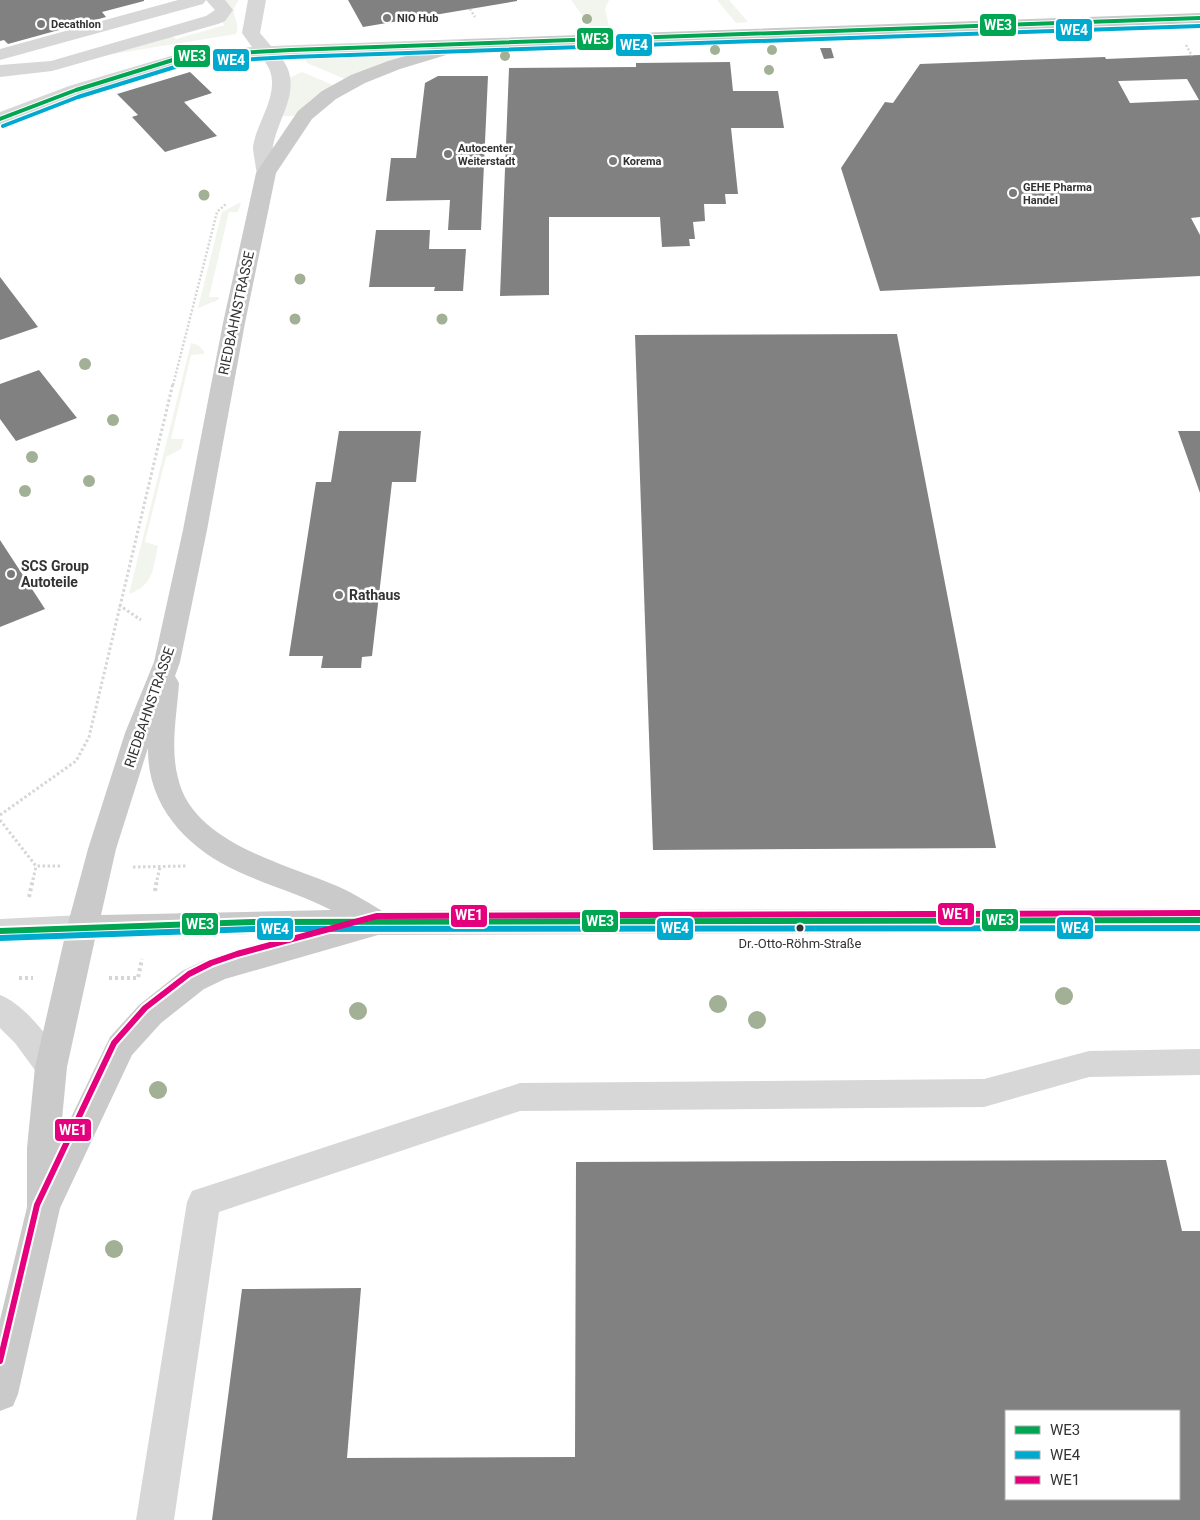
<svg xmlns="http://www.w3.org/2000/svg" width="1200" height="1520" viewBox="0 0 1200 1520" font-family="Roboto,sans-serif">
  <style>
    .green { fill: #f1f5ed }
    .building { fill: #818181; fill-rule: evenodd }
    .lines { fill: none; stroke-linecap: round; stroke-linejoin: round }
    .path-far2 { stroke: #d6d6d6; stroke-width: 2.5; stroke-dasharray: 2 2; stroke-linecap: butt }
    .path-far1 { stroke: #d6d6d6; stroke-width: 3; stroke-dasharray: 2.5 2.5; stroke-linecap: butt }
    .path { stroke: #d6d6d6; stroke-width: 4; stroke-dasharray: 3 3; stroke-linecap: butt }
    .minor { fill: #d7d7d7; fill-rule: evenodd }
    .major { fill: #cacaca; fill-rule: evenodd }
    .bus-1-far1-casing { stroke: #fff; stroke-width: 6 }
    .bus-1-casing { stroke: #fff; stroke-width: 10 }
    .bus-2-far1-casing { stroke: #fff; stroke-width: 6 }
    .bus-2-casing { stroke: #fff; stroke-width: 10 }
    .bus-3-casing { stroke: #fff; stroke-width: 10 }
    .bus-1-far1 { stroke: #00a651; stroke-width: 4 }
    .bus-1 { stroke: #00a651; stroke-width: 6 }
    .bus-2-far1 { stroke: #00a9ce; stroke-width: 4 }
    .bus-2 { stroke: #00a9ce; stroke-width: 6 }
    .bus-3 { stroke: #e5007d; stroke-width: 6 }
    .tree { fill: #a2b095 }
    .poi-dot { fill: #7a7a7a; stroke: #fff; stroke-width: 2 }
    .bus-dot { fill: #333; stroke: #fff; stroke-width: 2 }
    .labels { text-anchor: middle; stroke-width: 5; stroke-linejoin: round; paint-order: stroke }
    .far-poi-label { font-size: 11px; font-weight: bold; fill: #333; stroke: #fff; text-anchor: start }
    .bus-label { font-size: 13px; fill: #333; stroke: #fff }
    .street-label { font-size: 14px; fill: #333; stroke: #fff }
    .poi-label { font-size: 14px; font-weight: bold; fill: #333; stroke: #fff; text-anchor: start }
    .line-badge { stroke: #fff; stroke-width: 2 }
    .badge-label { font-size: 14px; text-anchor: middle; font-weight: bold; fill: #fff }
  </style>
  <rect width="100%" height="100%" fill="#fff"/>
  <path class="green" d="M221,0H239C226,16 242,19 236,34L107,55L171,35L176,39L225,25L221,21Z
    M571,0H609L605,9L609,27H591Z
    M717,0H729L748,22L736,23Z
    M405,52L408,55L377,65L345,79L307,63L304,57Z
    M302,72L333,85L312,99L294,116H283L289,78Z
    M241,202L238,212H229L209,297H219L218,300L198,308L222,212Z
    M191,343L198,345L204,351V354L191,355L171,439H184L181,449L166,457L145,542L158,546C153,568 154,585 129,594Z"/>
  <path class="building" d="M0,0H144V1L102,12L106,17L8,44L4,40L0,41Z
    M348,0H517V1L363,27Z
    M820,48H831L834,58L824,59Z
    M1200,55V217L1191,218L1200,235V276L880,291L841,168L885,102L893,103L920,64L1105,57L1106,59ZM1187,79L1199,100L1130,103L1118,81Z
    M730,62L733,91H778L784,128H731L738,194H725L726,204H704L705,221L693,222L695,239H689L690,246L662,247L660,217H549V295L500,296L509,68L636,67V63Z
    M190,72L212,93L184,102L217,136L165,152L132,117L138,115L117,94Z
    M438,76H488L481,230H448L450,200L386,201L391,158H416L425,83Z
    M376,230H430L429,249H466L463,291H434L435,287H369Z
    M0,277L38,327L0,340Z
    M897,334L996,848L653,850L635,335Z
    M39,370L77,418L16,441L0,419V384Z
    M339,431H421L416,482H392L372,656L362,657L361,668H321L323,656H289L316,482H331Z
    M1178,431H1200V493Z
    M0,540L45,609L0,627Z
    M1166,1160L1182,1231H1200V1520H212L242,1289L361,1288L347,1458L575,1457L576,1162ZM1006,1411H1179V1499H1006Z"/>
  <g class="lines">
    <path class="path-far2" d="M470,9L475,17
      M1186,45L1192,56
      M173,385L217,212L227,203"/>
    <path class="path-far1" d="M119,605L141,620
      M0,815L76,761L89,737L173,383
      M0,820L36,866H62
      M133,867L187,866
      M33,880L36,866
      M157,880L160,867"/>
    <path class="path" d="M155,891L157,879
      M29,897L33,879
      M19,978H33
      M109,978H138L142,959"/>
    <path class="minor" d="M178,0H206L203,4L0,60V49Z
      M206,0H225L233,10L225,21L218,24L52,71L0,77V65L51,61L206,16L215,10Z
      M248,0H266L260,33L271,46L465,39L471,40L474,44L471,48L465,49L280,56C305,87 279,114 273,146C272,154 275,165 276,173L273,177L266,179L259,177C256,172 256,168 255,162C254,157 253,151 253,146C258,117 288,85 261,57L188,62L83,94L0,125V112L69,86L181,53L252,47L242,33Z
      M82,915L93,919L97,927L93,935L82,939L0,943V919Z
      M0,995C25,1004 55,1044 67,1067L62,1077L51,1080L40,1077L15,1043L0,1028Z
      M1200,1049V1075L1089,1077L984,1107L520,1111L219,1212L174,1520H136L187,1202L192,1191L520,1083L984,1079L1089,1051Z"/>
    <path class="major" d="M1200,13V23L466,49L400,69L365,83L336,99L312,119L276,173L245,323L207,530L180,662L175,676L179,683C177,714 170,748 178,778C192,841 281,863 332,884C350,891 366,901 382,911L1200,908V932L378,935L225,979L204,989L161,1023L132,1055L60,1208L18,1394L13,1406L0,1411V1320L27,1207V1148L35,1067L67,927L88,849L125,733L154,662L183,530L223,323L256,173L298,111L322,91L351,75L388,61L465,39ZM148,748C147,807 188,849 239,872C270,886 302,895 331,910L101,915L116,849ZM253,934H294L239,949L203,961L182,971L139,1005L110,1037L60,1140L67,1067L95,939Z"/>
    <defs>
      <path id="bus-1-far1" d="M0,119L76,90L176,59L199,55L291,50L1200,18"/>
      <path id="bus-1" d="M0,931L253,922L1200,920"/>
      <path id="bus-2-far1" d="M3,126L78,97L178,66L200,62L291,57L1200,26"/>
      <path id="bus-2" d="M0,938L253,929L1200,928"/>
      <path id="bus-3" d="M0,1361L37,1205L114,1043L145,1008L189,974L211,963L237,954L377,916L1200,913"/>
    </defs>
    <use href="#bus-1-far1" class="bus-1-far1-casing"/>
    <use href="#bus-1" class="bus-1-casing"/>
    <use href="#bus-2-far1" class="bus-2-far1-casing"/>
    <use href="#bus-2" class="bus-2-casing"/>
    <use href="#bus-3" class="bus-3-casing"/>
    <use href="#bus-1-far1" class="bus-1-far1"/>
    <use href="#bus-1" class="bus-1"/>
    <use href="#bus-2-far1" class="bus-2-far1"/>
    <use href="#bus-2" class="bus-2"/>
    <use href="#bus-3" class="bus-3"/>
  </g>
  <g class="tree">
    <circle cx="587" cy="19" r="5"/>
    <circle cx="715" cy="50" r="5"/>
    <circle cx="772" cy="50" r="5"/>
    <circle cx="505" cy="56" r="5"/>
    <circle cx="769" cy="70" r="5"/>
    <circle cx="204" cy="195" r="5.5"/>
    <circle cx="300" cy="279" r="5.5"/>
    <circle cx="295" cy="319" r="5.5"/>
    <circle cx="442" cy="319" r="5.5"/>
    <circle cx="85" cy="364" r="6"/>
    <circle cx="113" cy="420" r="6"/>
    <circle cx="32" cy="457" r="6"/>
    <circle cx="89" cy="481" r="6"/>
    <circle cx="25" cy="491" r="6"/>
    <circle cx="1064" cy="996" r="9"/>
    <circle cx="718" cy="1004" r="9"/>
    <circle cx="358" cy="1011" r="9"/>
    <circle cx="757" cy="1020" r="9"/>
    <circle cx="158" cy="1090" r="9"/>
    <circle cx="114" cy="1249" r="9"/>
  </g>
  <g class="poi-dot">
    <circle cx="387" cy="18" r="5"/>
    <circle cx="41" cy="24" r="5"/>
    <circle cx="448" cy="154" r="5"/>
    <circle cx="613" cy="161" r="5"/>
    <circle cx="1013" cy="193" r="5"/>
    <circle cx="11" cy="574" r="5"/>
    <circle cx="339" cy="595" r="5"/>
  </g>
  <circle class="bus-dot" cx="800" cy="928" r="4.5"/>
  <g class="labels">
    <g class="far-poi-label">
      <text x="397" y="22">NIO Hub</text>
      <text x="51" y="28">Decathlon</text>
      <text x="458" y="152">Autocenter<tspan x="458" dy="13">Weiterstadt</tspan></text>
      <text x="623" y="165">Korema</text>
      <text x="1023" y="191">GEHE Pharma<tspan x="1023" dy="13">Handel</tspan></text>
    </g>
    <g class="bus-label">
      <text x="800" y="948">Dr.-Otto-Röhm-Straße</text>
    </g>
    <g class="street-label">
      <text transform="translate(236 313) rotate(-78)" y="5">RIEDBAHNSTRASSE</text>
      <text transform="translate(149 707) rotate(-71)" y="5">RIEDBAHNSTRASSE</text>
    </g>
    <g class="poi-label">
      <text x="21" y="571">SCS Group<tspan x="21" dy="16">Autoteile</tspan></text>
      <text x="349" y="600">Rathaus</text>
    </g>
  </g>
  <g class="line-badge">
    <rect x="979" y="13" width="38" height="24" rx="5" fill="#00a651"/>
    <rect x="1055" y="18" width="38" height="24" rx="5" fill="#00a9ce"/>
    <rect x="576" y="27" width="38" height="24" rx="5" fill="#00a651"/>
    <rect x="615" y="33" width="38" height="24" rx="5" fill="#00a9ce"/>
    <rect x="173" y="44" width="38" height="24" rx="5" fill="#00a651"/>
    <rect x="212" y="48" width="38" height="24" rx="5" fill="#00a9ce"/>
    <rect x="937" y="902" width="38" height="24" rx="5" fill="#e5007d"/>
    <rect x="450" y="904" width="38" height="24" rx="5" fill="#e5007d"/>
    <rect x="981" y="908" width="38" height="24" rx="5" fill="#00a651"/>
    <rect x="581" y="909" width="38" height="24" rx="5" fill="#00a651"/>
    <rect x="181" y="912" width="38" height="24" rx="5" fill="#00a651"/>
    <rect x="1056" y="916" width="38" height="24" rx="5" fill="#00a9ce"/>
    <rect x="656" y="917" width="38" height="24" rx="5" fill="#00a9ce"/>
    <rect x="256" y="917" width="38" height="24" rx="5" fill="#00a9ce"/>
    <rect x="54" y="1118" width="38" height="24" rx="5" fill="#e5007d"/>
  </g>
  <g class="badge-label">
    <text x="998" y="30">WE3</text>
    <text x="1074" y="35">WE4</text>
    <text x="595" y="44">WE3</text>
    <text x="634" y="50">WE4</text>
    <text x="192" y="61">WE3</text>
    <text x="231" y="65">WE4</text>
    <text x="956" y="919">WE1</text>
    <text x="469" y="920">WE1</text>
    <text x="1000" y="925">WE3</text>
    <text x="600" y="926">WE3</text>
    <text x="200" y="929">WE3</text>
    <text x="1075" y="933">WE4</text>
    <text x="675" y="933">WE4</text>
    <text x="275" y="934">WE4</text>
    <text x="73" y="1135">WE1</text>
  </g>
  <rect x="1005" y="1410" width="175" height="90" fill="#ffffff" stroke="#adadad"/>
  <rect x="1015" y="1426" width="25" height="8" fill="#00a651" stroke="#adadad"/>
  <text x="1050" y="1435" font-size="15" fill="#333333">WE3</text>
  <rect x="1015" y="1451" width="25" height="8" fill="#00a9ce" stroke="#adadad"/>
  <text x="1050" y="1460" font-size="15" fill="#333333">WE4</text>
  <rect x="1015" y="1476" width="25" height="8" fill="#e5007d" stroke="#adadad"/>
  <text x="1050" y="1485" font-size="15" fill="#333333">WE1</text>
</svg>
